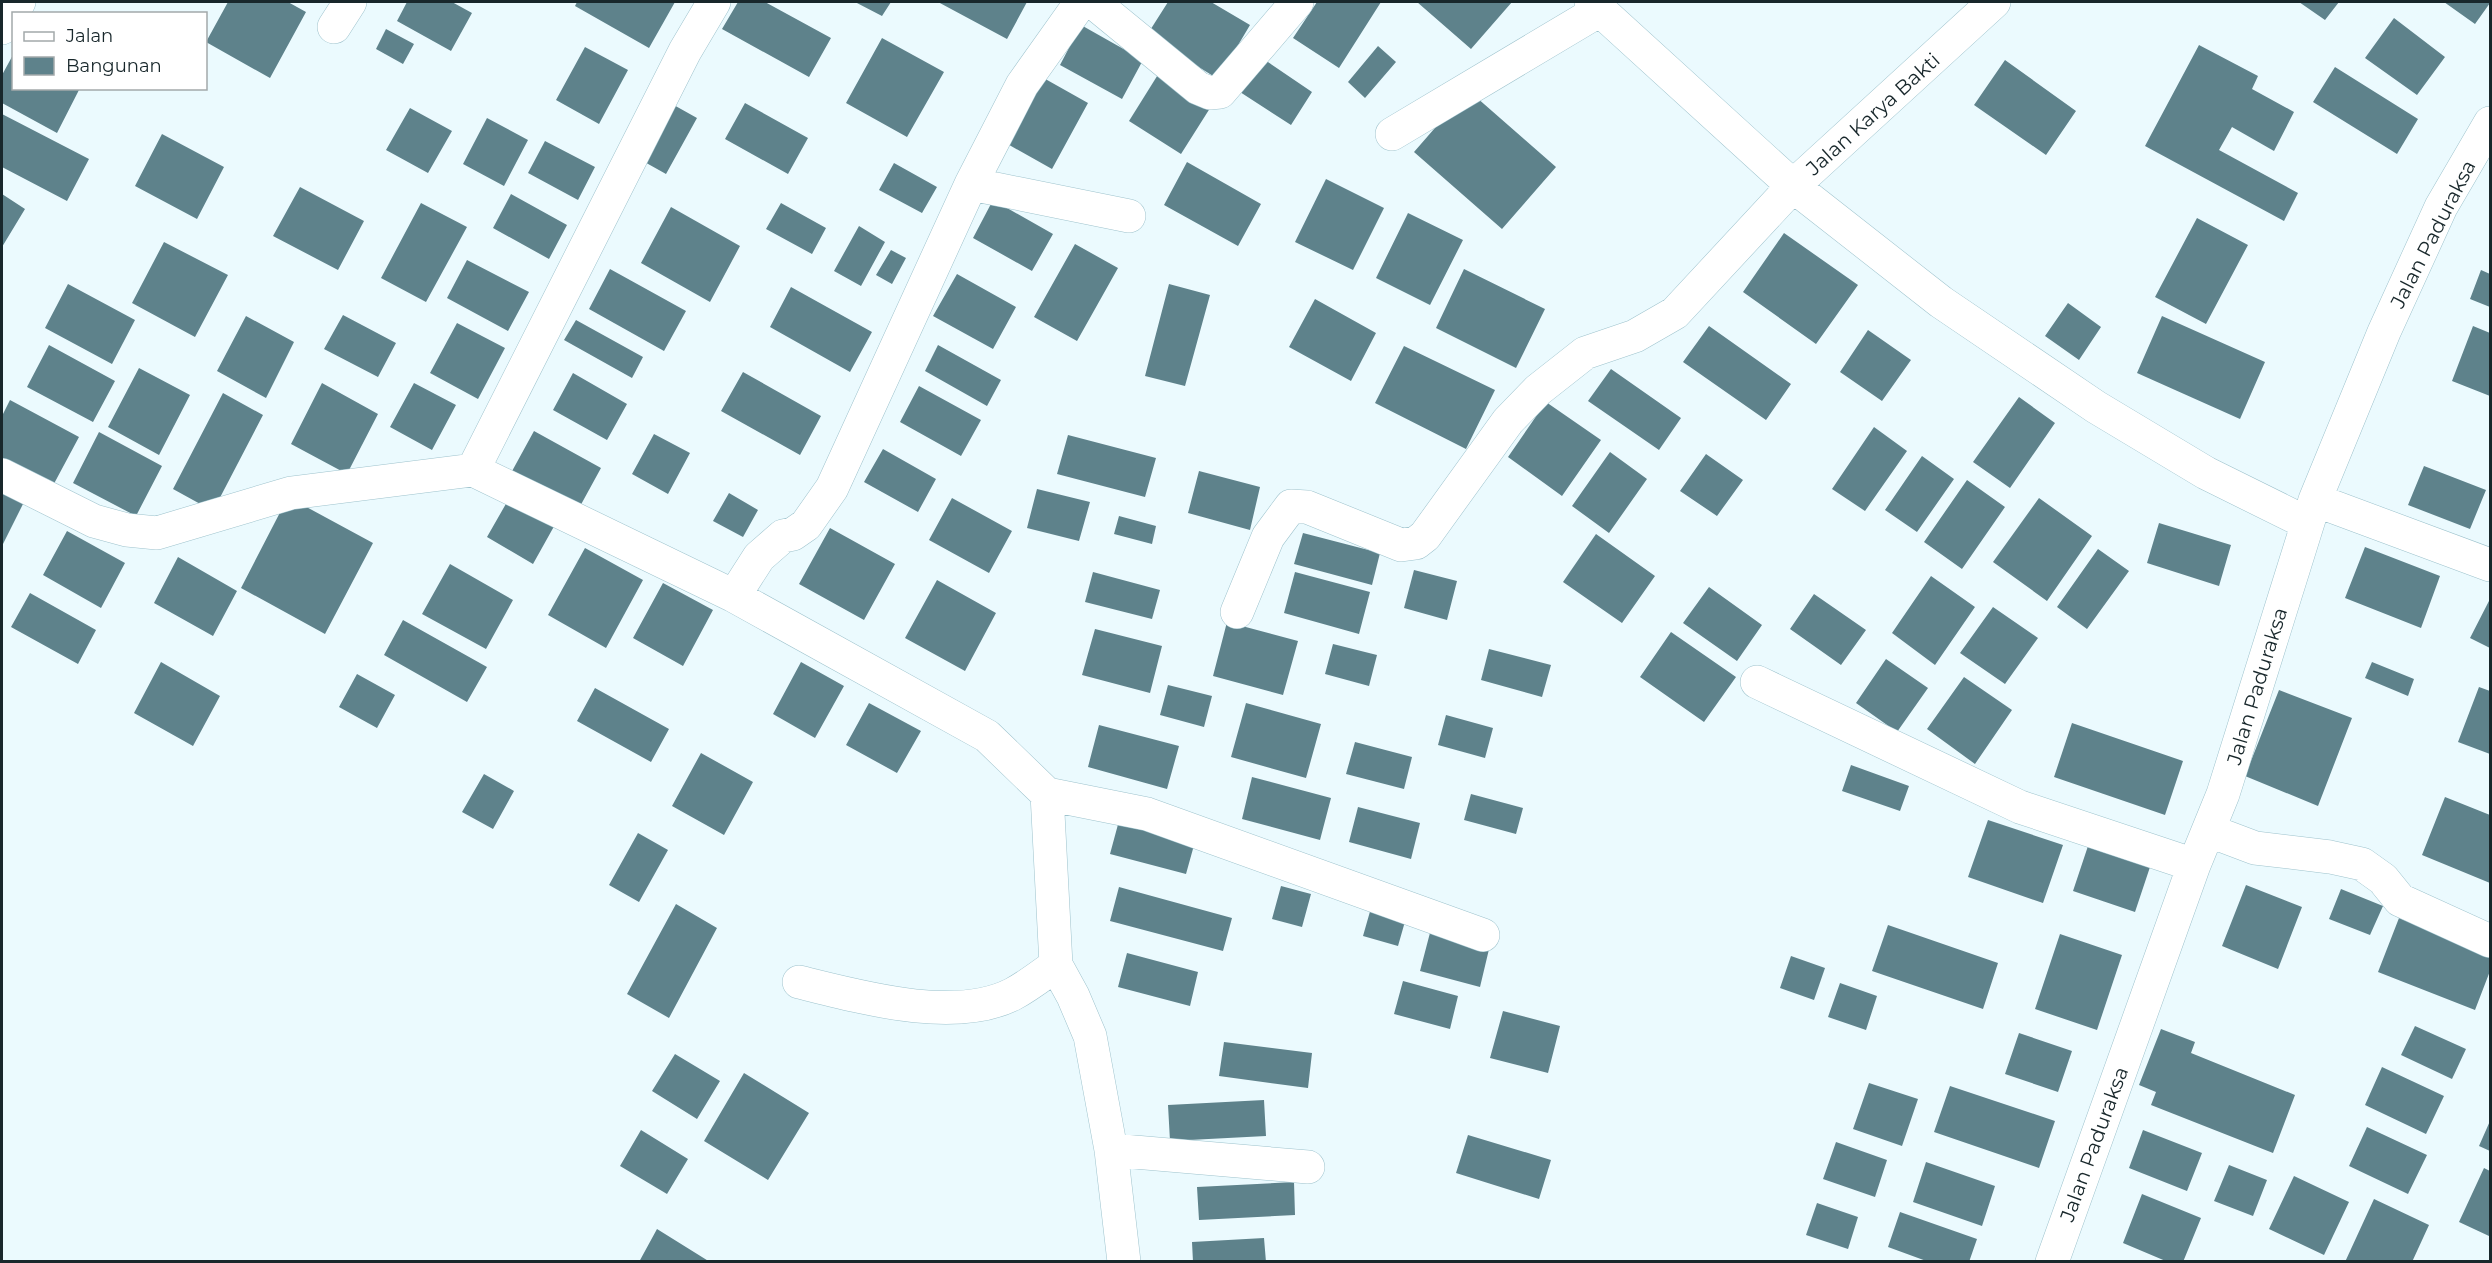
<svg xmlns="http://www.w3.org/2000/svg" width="2492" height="1263" viewBox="0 0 2492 1263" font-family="Montserrat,sans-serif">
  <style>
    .building { fill: #5e828b }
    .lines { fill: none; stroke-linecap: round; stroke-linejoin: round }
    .minor-casing { stroke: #9ec3cd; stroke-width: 34 }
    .minor { stroke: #fff; stroke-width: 33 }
    .labels { text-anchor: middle; stroke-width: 5; stroke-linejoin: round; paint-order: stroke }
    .street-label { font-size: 20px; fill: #18272b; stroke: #fff }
  </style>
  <rect width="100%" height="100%" fill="#ebfafe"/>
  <path class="building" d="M228,2H288L306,12L270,78L206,42Z
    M407,2H452L472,13L451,51L397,21Z
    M577,2H675L649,48L575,6Z
    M738,2H765L831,38L809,77L722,29Z
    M855,2H891L882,16Z
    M938,2H1027L1007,39Z
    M1168,2H1211L1250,25L1218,79L1147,35Z
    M1317,2H1381L1339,68L1293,38Z
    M1417,2H1512L1471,49Z
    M2299,2H2339L2325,20Z
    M2444,2H2490V3L2475,24Z
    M2394,18L2445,57L2417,95L2365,58Z
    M1081,25L1143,60L1122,99L1060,65Z
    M386,29L414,44L403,64L376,49Z
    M882,38L944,72L907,137L846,103Z
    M2199,45L2258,76L2252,89L2294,112L2274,151L2232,127L2219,150L2298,193L2284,221L2145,146Z
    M1378,46L1396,62L1365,98L1348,82Z
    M585,47L628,70L599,124L556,100Z
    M14,53V88H80L57,133L2,103V75Z
    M1262,58L1312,92L1291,125L1240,92Z
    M2005,60L2076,111L2046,155L1974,105Z
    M2335,67L2418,119L2397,154L2313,102Z
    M1159,73L1212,105L1181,154L1129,121Z
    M1040,76L1088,103L1052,169L1004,142Z
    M1468,90L1556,167L1502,229L1414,152Z
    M745,103L808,138L788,174L725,139Z
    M672,104L697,118L666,174L641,160Z
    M410,108L452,131L428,173L386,150Z
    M2,114L89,159L67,201L2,167Z
    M487,118L528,140L504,186L463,164Z
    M162,134L224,167L197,219L135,186Z
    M545,141L595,167L578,200L528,173Z
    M1187,162L1261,204L1238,246L1164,205Z
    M894,163L937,187L922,213L879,190Z
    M1326,179L1384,208L1353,270L1295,242Z
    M300,187L364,221L338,270L273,236Z
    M2,194L25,209L2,247Z
    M511,194L567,225L549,259L493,228Z
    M993,200L1053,234L1032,271L973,238Z
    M421,203L467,227L426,302L381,278Z
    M781,203L826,228L812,254L766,229Z
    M671,207L740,246L710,302L641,263Z
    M1408,213L1463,240L1430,305L1376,278Z
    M2197,218L2248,245L2206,324L2155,297Z
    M859,226L885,242L861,286L834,271Z
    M1784,233L1858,285L1816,344L1743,292Z
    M164,242L228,275L195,337L132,303Z
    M1075,244L1118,268L1077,341L1034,317Z
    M891,250L906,258L892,284L876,275Z
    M467,260L529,292L508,331L447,298Z
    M610,269L686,311L664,351L589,309Z
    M1464,269L1545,309L1516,368L1436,328Z
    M2481,270L2490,274V307L2470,299Z
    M957,274L1016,307L993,349L933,316Z
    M68,284L135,320L112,364L45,328Z
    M1169,284L1210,295L1185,386L1145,376Z
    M791,287L872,332L850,372L770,327Z
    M1315,299L1376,333L1351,381L1289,347Z
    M2068,303L2101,327L2079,360L2045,336Z
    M343,315L396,343L378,377L324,349Z
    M246,316L294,342L266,398L217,371Z
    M2162,316L2265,362L2240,419L2137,373Z
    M576,320L643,357L632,378L564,340Z
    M457,323L505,348L478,399L430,373Z
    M1709,326L1791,384L1766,420L1683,362Z
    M2473,326L2490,333V396L2452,381Z
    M1868,330L1911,360L1882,401L1840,372Z
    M49,345L115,381L93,422L27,387Z
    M938,345L1001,380L987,406L925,371Z
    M1404,346L1495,390L1466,449L1375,403Z
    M139,368L190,395L159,455L108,427Z
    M1611,369L1681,418L1659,450L1588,401Z
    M743,372L821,416L800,455L721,411Z
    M573,373L627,404L607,440L553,410Z
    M322,383L378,414L347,474L291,444Z
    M414,383L456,405L432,450L390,427Z
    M919,386L981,420L961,456L900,422Z
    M223,393L263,415L213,511L173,489Z
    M2019,397L2055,423L2010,488L1973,462Z
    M10,400L79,437L49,493L2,467V416Z
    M1546,402L1601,440L1562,496L1508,457Z
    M1874,427L1907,451L1865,511L1832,489Z
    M534,431L601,468L578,510L511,473Z
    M99,432L162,466L136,516L73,483Z
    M654,434L690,453L668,494L632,474Z
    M1068,435L1156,458L1145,497L1057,474Z
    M883,449L936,479L918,512L864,482Z
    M1610,452L1647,479L1609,533L1572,506Z
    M1706,454L1743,480L1717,516L1680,491Z
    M1922,456L1954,479L1917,532L1885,510Z
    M2424,466L2486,490L2470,529L2408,505Z
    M1199,471L1260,487L1250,530L1188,513Z
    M1967,480L2005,507L1962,569L1924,542Z
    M1037,489L1090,502L1079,541L1027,528Z
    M2,490L24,502L2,546Z
    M729,493L758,510L743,537L713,521Z
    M511,495L557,521L533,564L487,537Z
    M288,497L373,543L325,634L241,588Z
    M952,498L1012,531L989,573L929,540Z
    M2039,498L2092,536L2047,601L1993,562Z
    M1119,516L1156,526L1152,544L1114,534Z
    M2159,523L2231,545L2219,586L2147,563Z
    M830,528L895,564L864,620L799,584Z
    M67,531L125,563L101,608L43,575Z
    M1303,533L1380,553L1372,585L1294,564Z
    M1596,534L1655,576L1622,623L1563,582Z
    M2365,547L2440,576L2421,628L2345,598Z
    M585,548L643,580L606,648L548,615Z
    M2098,549L2129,571L2087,629L2057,607Z
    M178,557L237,591L213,636L154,603Z
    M450,564L513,600L486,649L422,614Z
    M1414,570L1457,581L1447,620L1404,608Z
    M1093,572L1160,590L1152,619L1085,602Z
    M1295,572L1370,592L1359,634L1284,613Z
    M1931,576L1975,607L1935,665L1892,633Z
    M937,580L996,613L965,671L905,638Z
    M663,583L713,610L683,666L633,638Z
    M1709,587L1762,625L1737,661L1683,623Z
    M30,593L96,630L78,664L11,627Z
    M1814,594L1866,630L1841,665L1790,629Z
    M2490,599V648L2470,638Z
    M1993,607L2038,638L2005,684L1960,653Z
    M403,620L487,667L467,702L384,655Z
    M1227,622L1298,641L1283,695L1213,676Z
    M1095,629L1162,646L1150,693L1082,675Z
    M1671,632L1736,677L1704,722L1640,677Z
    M1333,644L1377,655L1369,686L1325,674Z
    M1489,649L1551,665L1542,697L1481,680Z
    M1886,659L1928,688L1897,732L1856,703Z
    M161,662L220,696L193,746L134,713Z
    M801,662L844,686L815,738L773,714Z
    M2372,662L2414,679L2408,696L2365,678Z
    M357,674L395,695L377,728L339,707Z
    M1964,677L2012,710L1975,764L1927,729Z
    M1168,685L1212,696L1204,727L1160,715Z
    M2479,687L2490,691V754L2458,742Z
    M595,688L669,729L651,762L577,721Z
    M2279,690L2352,718L2318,806L2245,776Z
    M869,703L921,731L897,773L846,745Z
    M1246,703L1321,724L1306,778L1231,757Z
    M1446,715L1493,728L1485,758L1438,745Z
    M2072,723L2183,761L2165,815L2054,777Z
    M1099,725L1179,746L1167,789L1088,767Z
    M1355,742L1412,757L1404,789L1346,774Z
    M701,753L753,782L724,835L672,806Z
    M1851,765L1909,786L1900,811L1842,791Z
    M484,774L514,791L493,829L462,812Z
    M1252,777L1331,798L1320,840L1242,819Z
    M1471,794L1523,808L1516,834L1464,820Z
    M2445,797L2490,815V883L2422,855Z
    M1358,807L1420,823L1411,859L1349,842Z
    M1120,817L1196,838L1186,874L1110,854Z
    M1988,820L2063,845L2043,903L1968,877Z
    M638,833L668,850L639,902L609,885Z
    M2090,840L2152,861L2135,912L2073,891Z
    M2246,885L2302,907L2278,969L2222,946Z
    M1281,886L1311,894L1302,927L1272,919Z
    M1119,887L1232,918L1223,951L1110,921Z
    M2341,889L2383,906L2370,935L2329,919Z
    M676,904L717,928L669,1018L627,994Z
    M1371,908L1406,918L1398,946L1363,936Z
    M2399,918L2490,954V971L2475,1010L2378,972Z
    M1888,925L1998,963L1983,1009L1872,971Z
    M1431,929L1490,945L1480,987L1420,971Z
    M2060,934L2122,955L2097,1030L2035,1009Z
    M1127,953L1198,972L1190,1006L1118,987Z
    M1791,956L1825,968L1814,1000L1780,988Z
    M1403,981L1458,996L1450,1029L1394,1014Z
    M1840,983L1877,996L1866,1030L1828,1017Z
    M1503,1011L1560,1026L1548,1073L1490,1058Z
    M2415,1026L2466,1049L2452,1079L2401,1055Z
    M2161,1029L2195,1042L2191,1053L2295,1095L2273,1153L2151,1105L2156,1092L2139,1085Z
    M2019,1033L2072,1051L2058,1092L2005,1074Z
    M1224,1042L1312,1053L1308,1088L1219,1076Z
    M675,1054L720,1081L697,1119L652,1091Z
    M2382,1067L2444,1096L2426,1134L2365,1105Z
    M744,1073L809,1113L768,1180L704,1141Z
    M1869,1083L1918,1099L1902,1146L1853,1129Z
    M1950,1086L2055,1121L2039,1168L1934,1132Z
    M1264,1100L1266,1136L1170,1141L1168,1105Z
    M2490,1121V1151L2479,1146Z
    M2367,1127L2427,1155L2408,1194L2349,1166Z
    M641,1130L688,1159L667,1194L620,1166Z
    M2143,1130L2202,1153L2187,1191L2129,1168Z
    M1468,1135L1551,1160L1539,1199L1456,1173Z
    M1836,1142L1887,1160L1875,1197L1823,1179Z
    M1926,1162L1995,1186L1982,1226L1913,1202Z
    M2229,1165L2267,1180L2253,1216L2214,1201Z
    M2484,1168L2490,1171L2489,1236L2459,1222Z
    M2294,1176L2349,1202L2324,1255L2269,1229Z
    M1294,1182L1295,1215L1199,1220L1197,1187Z
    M2142,1194L2201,1218L2183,1262H2168L2123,1243Z
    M2374,1199L2429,1225L2412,1262H2345Z
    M1817,1203L1858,1217L1848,1249L1806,1235Z
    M1900,1212L1977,1239L1969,1262H1929L1888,1247Z
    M657,1229L710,1262H639Z
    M1264,1238L1266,1262H1193L1192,1242Z"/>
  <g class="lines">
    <defs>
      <path id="minor" d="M714,2L685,51L473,470L734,596L987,736L1047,794L1056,965L1073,996L1090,1036L1111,1150L1124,1262
        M1093,2L1198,88L1210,93L1220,92L1297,2
        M1591,2L1793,186L1941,302L2096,407L2206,473L2307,523
        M334,27L350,2
        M2,28L19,2
        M1392,134L1600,10
        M971,184L1022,85L1081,2
        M2,475L94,521L127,530L157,533L291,493L473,470
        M2315,500L2490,565
        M734,596L759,557L783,536L793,534L806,525L832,488L971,184L1129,216
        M1237,612L1268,537L1291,506L1307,507L1401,545L1416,543L1425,536L1508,421L1538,390L1585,353L1635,336L1675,313L1793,186L1994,2
        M1757,682L2020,807L2194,865
        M1047,794L1147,814L1483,935
        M2210,831L2255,848L2330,857L2362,864L2383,879L2400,900L2490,941
        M799,982C860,997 955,1024 1013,994C1028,986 1042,975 1056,965
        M1111,1150L1308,1167
        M2052,1262L2194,865L2223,794L2315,500L2384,332L2441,207L2490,123"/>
    </defs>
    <use href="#minor" class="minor-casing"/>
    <use href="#minor" class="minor"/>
  </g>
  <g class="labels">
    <g class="street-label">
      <text transform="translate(1873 114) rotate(-42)" y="7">Jalan Karya Bakti</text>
      <text transform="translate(2433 234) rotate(-63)" y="7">Jalan Paduraksa</text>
      <text transform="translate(2257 686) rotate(-73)" y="7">Jalan Paduraksa</text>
      <text transform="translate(2094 1144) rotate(-70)" y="7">Jalan Paduraksa</text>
    </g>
  </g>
  <rect width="2492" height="1263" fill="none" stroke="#18272b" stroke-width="6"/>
  <rect x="12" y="12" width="195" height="78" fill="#ffffff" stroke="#a3a9aa" stroke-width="1.5"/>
  <rect x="24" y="32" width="30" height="9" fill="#ffffff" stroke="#a3a9aa" stroke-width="1.5"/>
  <text x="66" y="42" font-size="18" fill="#18272b">Jalan</text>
  <rect x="24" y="57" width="30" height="18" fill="#5e828b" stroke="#a3a9aa" stroke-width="1.5"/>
  <text x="66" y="72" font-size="18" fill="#18272b">Bangunan</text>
</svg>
